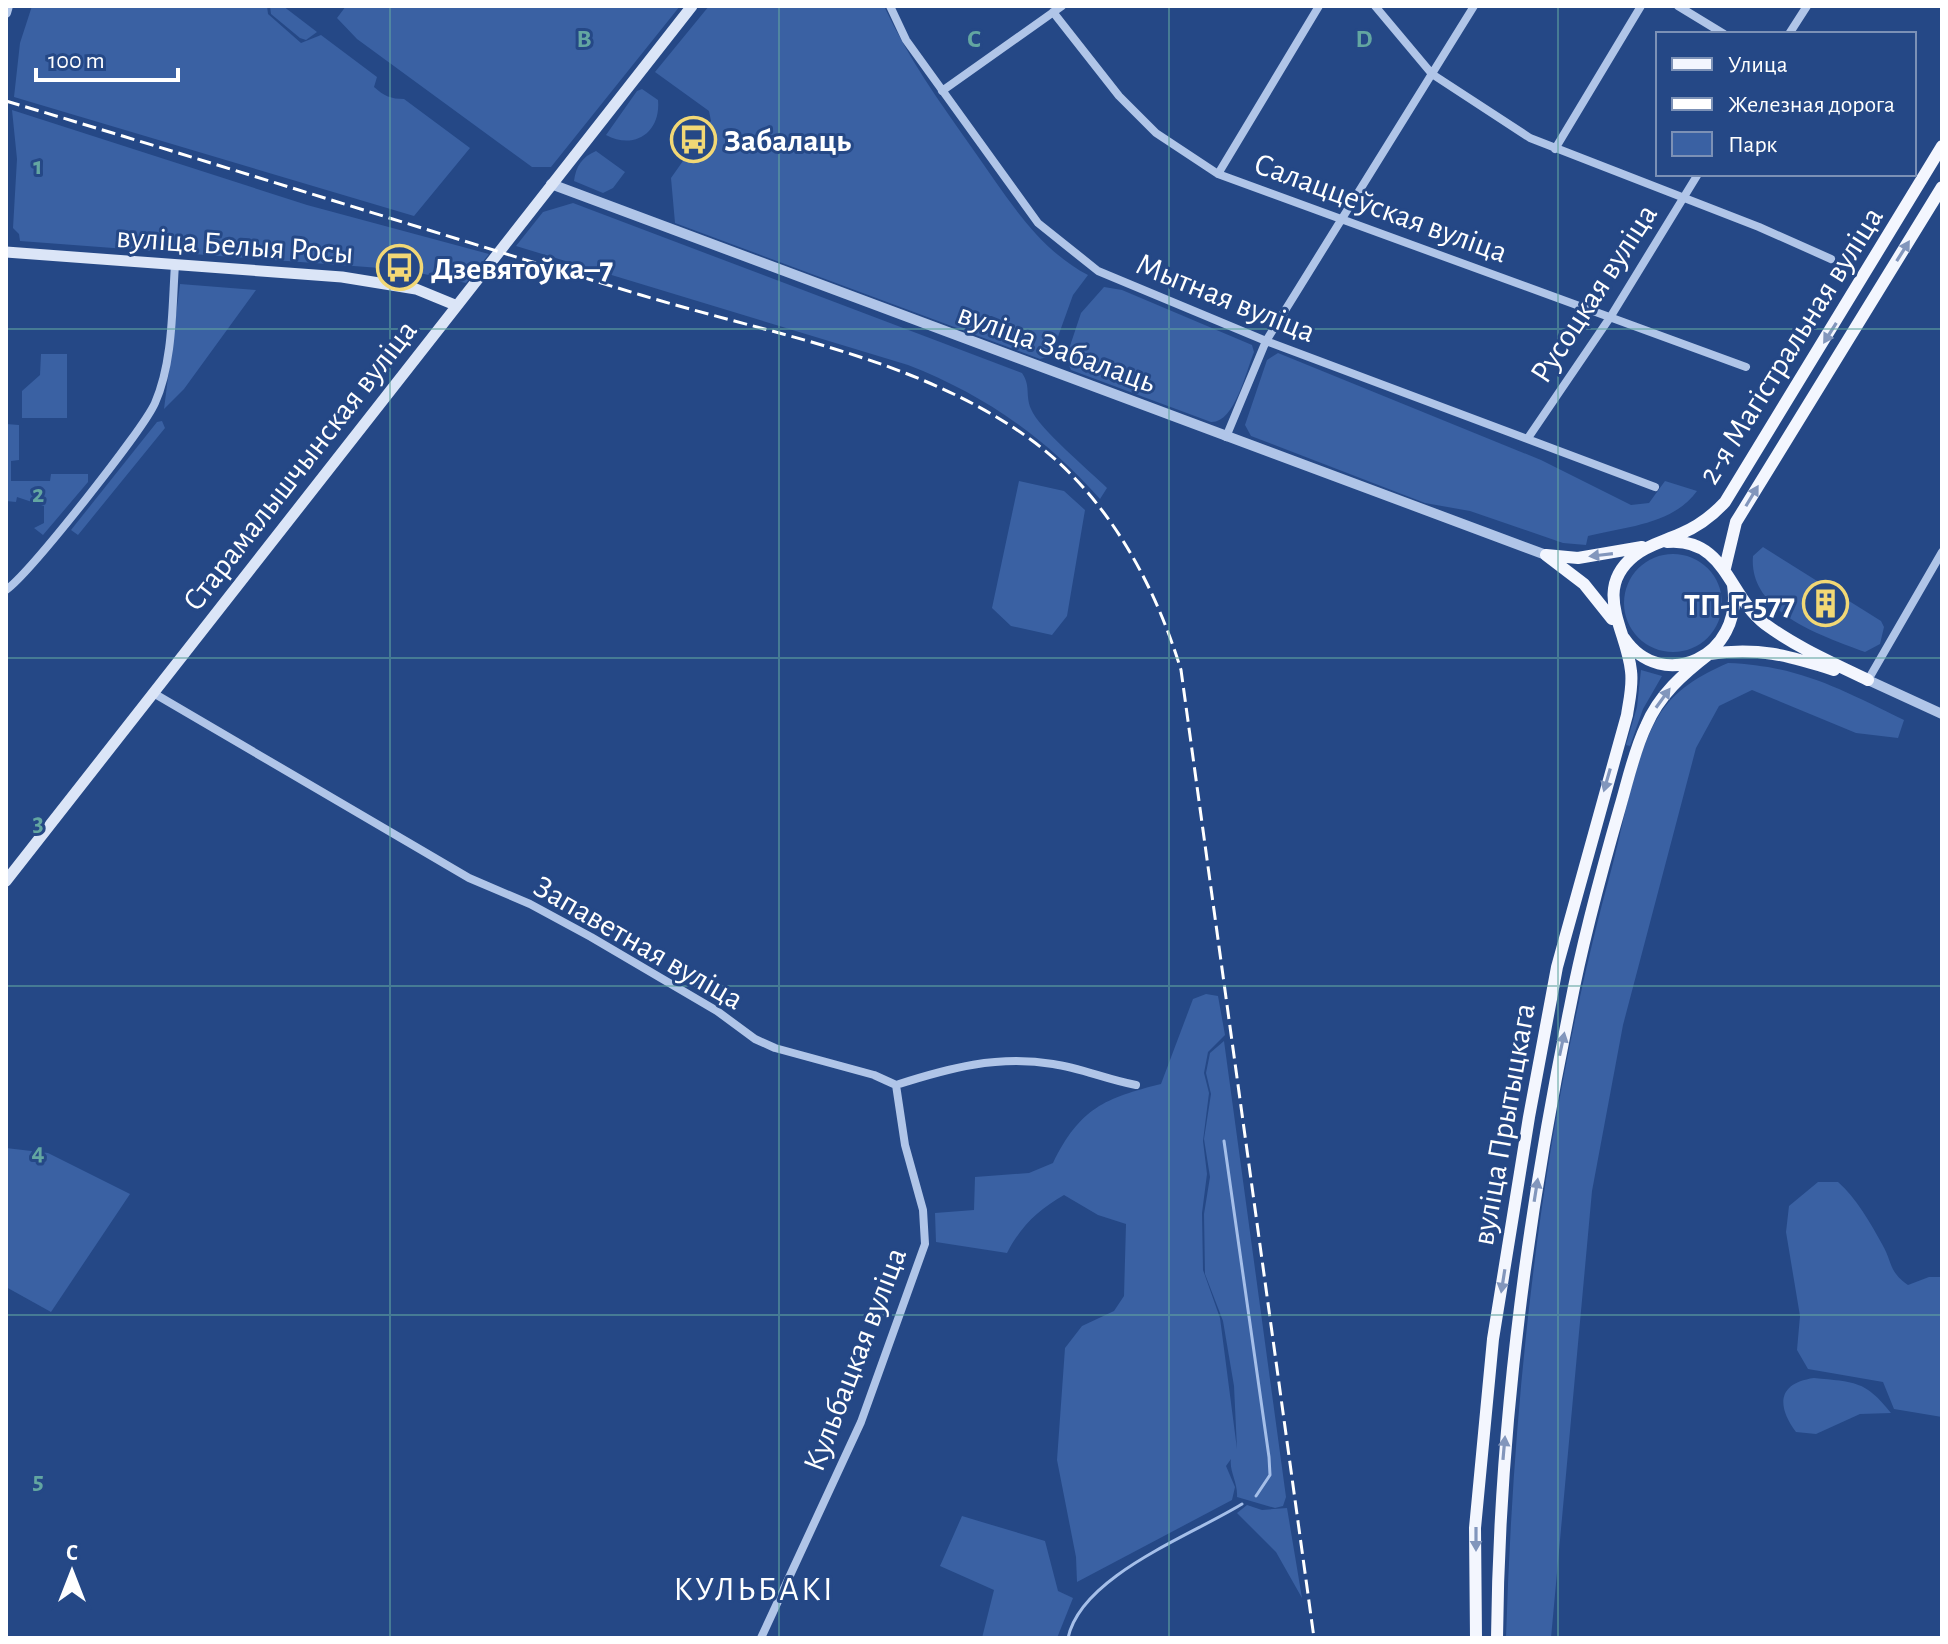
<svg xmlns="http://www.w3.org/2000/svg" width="1948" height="1644" viewBox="0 0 1948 1644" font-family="'Alegreya Sans',sans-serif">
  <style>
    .green { fill: #3a61a3 }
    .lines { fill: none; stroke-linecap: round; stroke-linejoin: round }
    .stream { stroke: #a5bfe9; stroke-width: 3 }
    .minor { stroke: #b0c5e8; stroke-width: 8 }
    .tertiary { stroke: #b0c5e8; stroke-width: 10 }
    .secondary { stroke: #dbe5f7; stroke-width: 11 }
    .primary { stroke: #f3f6fe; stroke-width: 12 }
    .rail { stroke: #fff; stroke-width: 3; stroke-dasharray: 14 6; stroke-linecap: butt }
    .oneway { fill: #8296bc }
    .grid { fill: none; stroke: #63a6a1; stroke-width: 2; stroke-opacity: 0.55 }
    .labels { text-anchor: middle; stroke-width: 6; stroke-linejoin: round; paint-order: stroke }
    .poi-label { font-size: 32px; font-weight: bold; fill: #fff; stroke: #254886; text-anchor: start }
    .street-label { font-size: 32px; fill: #fff; stroke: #254886 }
    .neighbourhood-label { font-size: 34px; letter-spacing: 2px; fill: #fff; stroke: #254886 }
    .grid-label { font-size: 26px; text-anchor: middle; font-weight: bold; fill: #63a6a1; stroke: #254886; stroke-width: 6; stroke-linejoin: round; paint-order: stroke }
  </style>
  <rect width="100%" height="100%" fill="#254886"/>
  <path class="green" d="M32,6H267L268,14L301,43L321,35L377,77L374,87C384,96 391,99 404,99L470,148L414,216L14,97L20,43Z
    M270,6H283L317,32L306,40L300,38L271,14Z
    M346,6H680L551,167H532L357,39L337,18Z
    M709,6H884C908,58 939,101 972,148C1005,194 1036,248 1088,275L1073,295L1051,356L1040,359L675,223L671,178L711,121L709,111L655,72Z
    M642,89L658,100C661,133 634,150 606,135L637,91Z
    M12,110L307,205L489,254L466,283L382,265L380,268L20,241L19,234L13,228L17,159Z
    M596,151L625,172L613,188L603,193L574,181C576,166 582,157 596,151Z
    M573,203L1022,373C1031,386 1025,395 1031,409C1039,429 1089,470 1107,488L1100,499C1046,438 985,395 908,365L516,246L543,212Z
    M180,284L256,290L184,389L164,409Z
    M1104,287L1122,290L1252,345L1254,352C1246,371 1235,423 1211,422L1071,370L1066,358L1081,313Z
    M1278,353L1541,460L1631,505L1649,503L1665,481L1697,491C1674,524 1625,527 1588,536L1586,545L1563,543L1470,511L1425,503L1251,436L1245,425L1267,360Z
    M41,354H67V418H22V391L40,375Z
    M162,421L165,428L78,535L71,530L157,422Z
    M6,424L19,425V460L11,461V481H50L51,474H88V482L43,535L34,528L44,523V506L17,497L16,502L6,501Z
    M1019,481L1064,491L1085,510L1067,616L1052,635L1011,626L992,608Z
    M1763,547L1881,621L1884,627L1880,644L1865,652C1822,636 1748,612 1753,556Z
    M1624 603a49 49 0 1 1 98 0a49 49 0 1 1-98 0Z
    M1728,663C1800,666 1840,689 1904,720L1898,738L1856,733L1752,690L1719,706L1696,748L1623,1025L1592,1191L1551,1638H1506C1514,1379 1543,1118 1612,867C1624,822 1634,757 1658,717C1674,690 1700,675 1728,663Z
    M1641,670L1662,676L1643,709L1630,746L1626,745L1637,707Z
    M1206,994L1218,996L1225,1035L1208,1052L1204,1073L1209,1093L1203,1141L1207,1174L1202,1213L1203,1270L1220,1318L1237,1449L1234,1386L1223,1321L1205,1274L1204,1214L1210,1177L1204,1139L1211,1094L1206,1073L1210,1053L1224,1041L1286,1497L1283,1506L1275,1508L1237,1497C1238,1483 1229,1471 1231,1459L1226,1466L1235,1487L1232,1500L1077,1582L1076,1557L1057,1460L1065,1348L1082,1326L1114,1311L1124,1296L1126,1224L1098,1215L1064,1195C1038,1210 1021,1226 1007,1253L936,1242L935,1213L974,1210L975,1177L1029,1173L1053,1163C1080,1108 1105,1098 1161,1084L1193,999Z
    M6,1148L48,1153L130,1194L51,1312L6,1287Z
    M1818,1182H1838C1856,1198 1870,1222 1882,1244C1893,1263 1888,1271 1908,1285L1929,1277H1942V1417L1894,1409L1883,1382L1808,1369L1797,1350L1800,1316L1786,1232L1789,1206Z
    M1814,1378C1854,1382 1865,1380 1891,1413L1860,1414L1816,1434L1796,1432C1776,1405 1778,1383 1814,1378Z
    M1247,1505L1262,1510L1287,1508L1302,1598L1276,1552L1237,1513Z
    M962,1516L1045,1541L1058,1591L1073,1598L1057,1638H982L994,1590L940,1566Z"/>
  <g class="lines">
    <path class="stream" d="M1224,1141L1269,1457L1270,1475L1256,1496
      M1068,1638C1081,1576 1190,1536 1242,1504"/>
    <path class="minor" d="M890,6L906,40L1038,223L1098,271L1266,341L1655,487
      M1375,6L1432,74L1530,138L1759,227L1831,259
      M1678,6L1724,34
      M1053,12L1119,96L1156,133L1218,174L1746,367
      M1789,34L1807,6
      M942,91L1062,6
      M1555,149L1641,6
      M1218,174L1319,6
      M1226,437L1266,341L1474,6
      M1528,438L1611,316L1698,174
      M6,590C30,573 143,430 155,403C173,362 172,309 175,264
      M1868,680L1942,552
      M155,694L469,878L530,904L591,937L717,1011L755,1039L775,1048L874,1075L896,1085C949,1068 997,1055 1053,1064C1081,1068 1108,1080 1136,1085
      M761,1638L861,1422L925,1244L923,1210L905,1145L896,1085"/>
    <path class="tertiary" d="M6,13L8,6
      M551,184L1546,555
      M1868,680L1942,714"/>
    <path class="secondary" d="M6,252L342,277L416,289L455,305
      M6,881L692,6"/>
    <path class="primary" d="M1667,542C1726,537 1728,596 1765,624C1796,647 1833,663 1868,680
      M1546,555L1578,558L1642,547
      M1546,555L1584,584L1612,619
      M1725,568L1736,522L1942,187
      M1624,638C1662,694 1744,657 1733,585
      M1709,654C1758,647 1787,655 1834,670
      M1476,1638L1475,1528L1493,1339L1529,1117L1557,967L1627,715C1629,701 1633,686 1631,671C1627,630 1592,590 1634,556C1647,545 1665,541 1680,534C1697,527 1713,515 1725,502L1942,146
      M1497,1638C1499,1425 1527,1216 1570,1007C1583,939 1601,873 1620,807C1628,780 1634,751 1646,726C1659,695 1683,674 1709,654"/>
    <path class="rail" d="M6,101C218,164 429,231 641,295C773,335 916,357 1030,439C1106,494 1154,582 1181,670L1314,1638"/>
  </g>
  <defs><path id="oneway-solid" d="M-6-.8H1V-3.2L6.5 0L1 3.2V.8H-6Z" transform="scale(2)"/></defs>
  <g class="oneway">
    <use href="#oneway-solid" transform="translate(1903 251) rotate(-58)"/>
    <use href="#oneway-solid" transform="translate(1830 333) rotate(122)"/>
    <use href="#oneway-solid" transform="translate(1752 496) rotate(-59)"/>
    <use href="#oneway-solid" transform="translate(1601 555) rotate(173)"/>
    <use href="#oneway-solid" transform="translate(1663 698) rotate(-54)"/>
    <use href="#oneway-solid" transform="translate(1607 780) rotate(106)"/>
    <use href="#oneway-solid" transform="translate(1562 1044) rotate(-78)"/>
    <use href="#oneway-solid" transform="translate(1536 1190) rotate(-81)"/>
    <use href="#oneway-solid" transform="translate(1503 1281) rotate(99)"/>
    <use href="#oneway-solid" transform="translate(1504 1448) rotate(-85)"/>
    <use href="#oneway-solid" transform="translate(1476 1539) rotate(90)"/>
  </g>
  <path class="grid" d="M390,6V1638M779,6V1638M1169,6V1638M1558,6V1638M6,329H1942M6,658H1942M6,986H1942M6,1315H1942"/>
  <defs>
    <symbol id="bus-ring" viewBox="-11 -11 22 22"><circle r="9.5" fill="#254886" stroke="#f2d875" stroke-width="1.5"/><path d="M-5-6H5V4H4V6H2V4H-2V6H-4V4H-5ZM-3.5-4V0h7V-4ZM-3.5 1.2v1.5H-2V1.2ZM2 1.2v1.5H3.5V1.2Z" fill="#f2d875"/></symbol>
    <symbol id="building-ring" viewBox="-11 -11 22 22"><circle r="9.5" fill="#254886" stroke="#f2d875" stroke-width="1.5"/><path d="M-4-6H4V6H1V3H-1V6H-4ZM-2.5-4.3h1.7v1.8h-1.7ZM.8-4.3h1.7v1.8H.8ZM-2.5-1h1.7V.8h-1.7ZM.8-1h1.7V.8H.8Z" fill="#f2d875"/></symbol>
  </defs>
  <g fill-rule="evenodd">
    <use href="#bus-ring" x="668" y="114" width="51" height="51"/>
    <use href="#bus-ring" x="374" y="242" width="51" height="51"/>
    <use href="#building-ring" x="1800" y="578" width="51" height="51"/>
  </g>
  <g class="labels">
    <g class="poi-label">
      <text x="724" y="151">Забалаць</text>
      <text x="431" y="279">Дзевятоўка–7</text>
      <text x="1795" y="615" text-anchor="end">ТП-Г-577</text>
    </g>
    <g class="street-label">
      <text transform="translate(1381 207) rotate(20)" y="11">Салаццеўская вуліца</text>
      <text transform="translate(235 244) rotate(4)" y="11">вуліца Белыя Росы</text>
      <text transform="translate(1593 293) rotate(-57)" y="11">Русоцкая вуліца</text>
      <text transform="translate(1226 297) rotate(22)" y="11">Мытная вуліца</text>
      <text transform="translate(1790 345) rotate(-58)" y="11">2-я Магістральная вуліца</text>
      <text transform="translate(1057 347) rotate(20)" y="11">вуліца Забалаць</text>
      <text transform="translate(299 465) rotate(-52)" y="11">Старамалышчынская вуліца</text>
      <text transform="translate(639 942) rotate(30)" y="11">Запаветная вуліца</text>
      <text transform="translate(1503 1124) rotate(-80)" y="11">вуліца Прытыцкага</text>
      <text transform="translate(854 1359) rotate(-69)" y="11">Кульбацкая вуліца</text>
    </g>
    <g class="neighbourhood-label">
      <text x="754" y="1600">КУЛЬБАКІ</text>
    </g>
  </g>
  <g class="grid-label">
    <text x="584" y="47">B</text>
    <text x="974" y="47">C</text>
    <text x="1364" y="47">D</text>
    <text x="38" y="174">1</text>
    <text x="38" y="502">2</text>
    <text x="38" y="831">3</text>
    <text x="38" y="1160">4</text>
    <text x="38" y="1489">5</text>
  </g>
  <rect width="1948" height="1644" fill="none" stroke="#ffffff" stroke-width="16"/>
  <rect x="1656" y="32" width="260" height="144" fill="#254886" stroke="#7c91b6" stroke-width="2"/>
  <rect x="1672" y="58" width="40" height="12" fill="#f3f6fe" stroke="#7c91b6" stroke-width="2"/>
  <text x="1728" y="72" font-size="24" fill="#ffffff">Улица</text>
  <rect x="1672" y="98" width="40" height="12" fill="#ffffff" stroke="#7c91b6" stroke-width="2"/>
  <text x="1728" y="112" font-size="24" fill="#ffffff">Железная дорога</text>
  <rect x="1672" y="132" width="40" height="24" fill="#3a61a3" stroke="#7c91b6" stroke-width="2"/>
  <text x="1728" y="152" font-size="24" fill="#ffffff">Парк</text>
  <g transform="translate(72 1572)" stroke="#254886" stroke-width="6" paint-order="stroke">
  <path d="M0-6L14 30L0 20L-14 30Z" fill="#ffffff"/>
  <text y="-12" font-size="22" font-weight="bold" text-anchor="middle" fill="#ffffff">С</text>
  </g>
  <path d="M36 68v12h142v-12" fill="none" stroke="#ffffff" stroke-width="4"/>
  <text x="48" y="68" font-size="24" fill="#ffffff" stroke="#254886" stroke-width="6" paint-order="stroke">100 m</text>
</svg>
